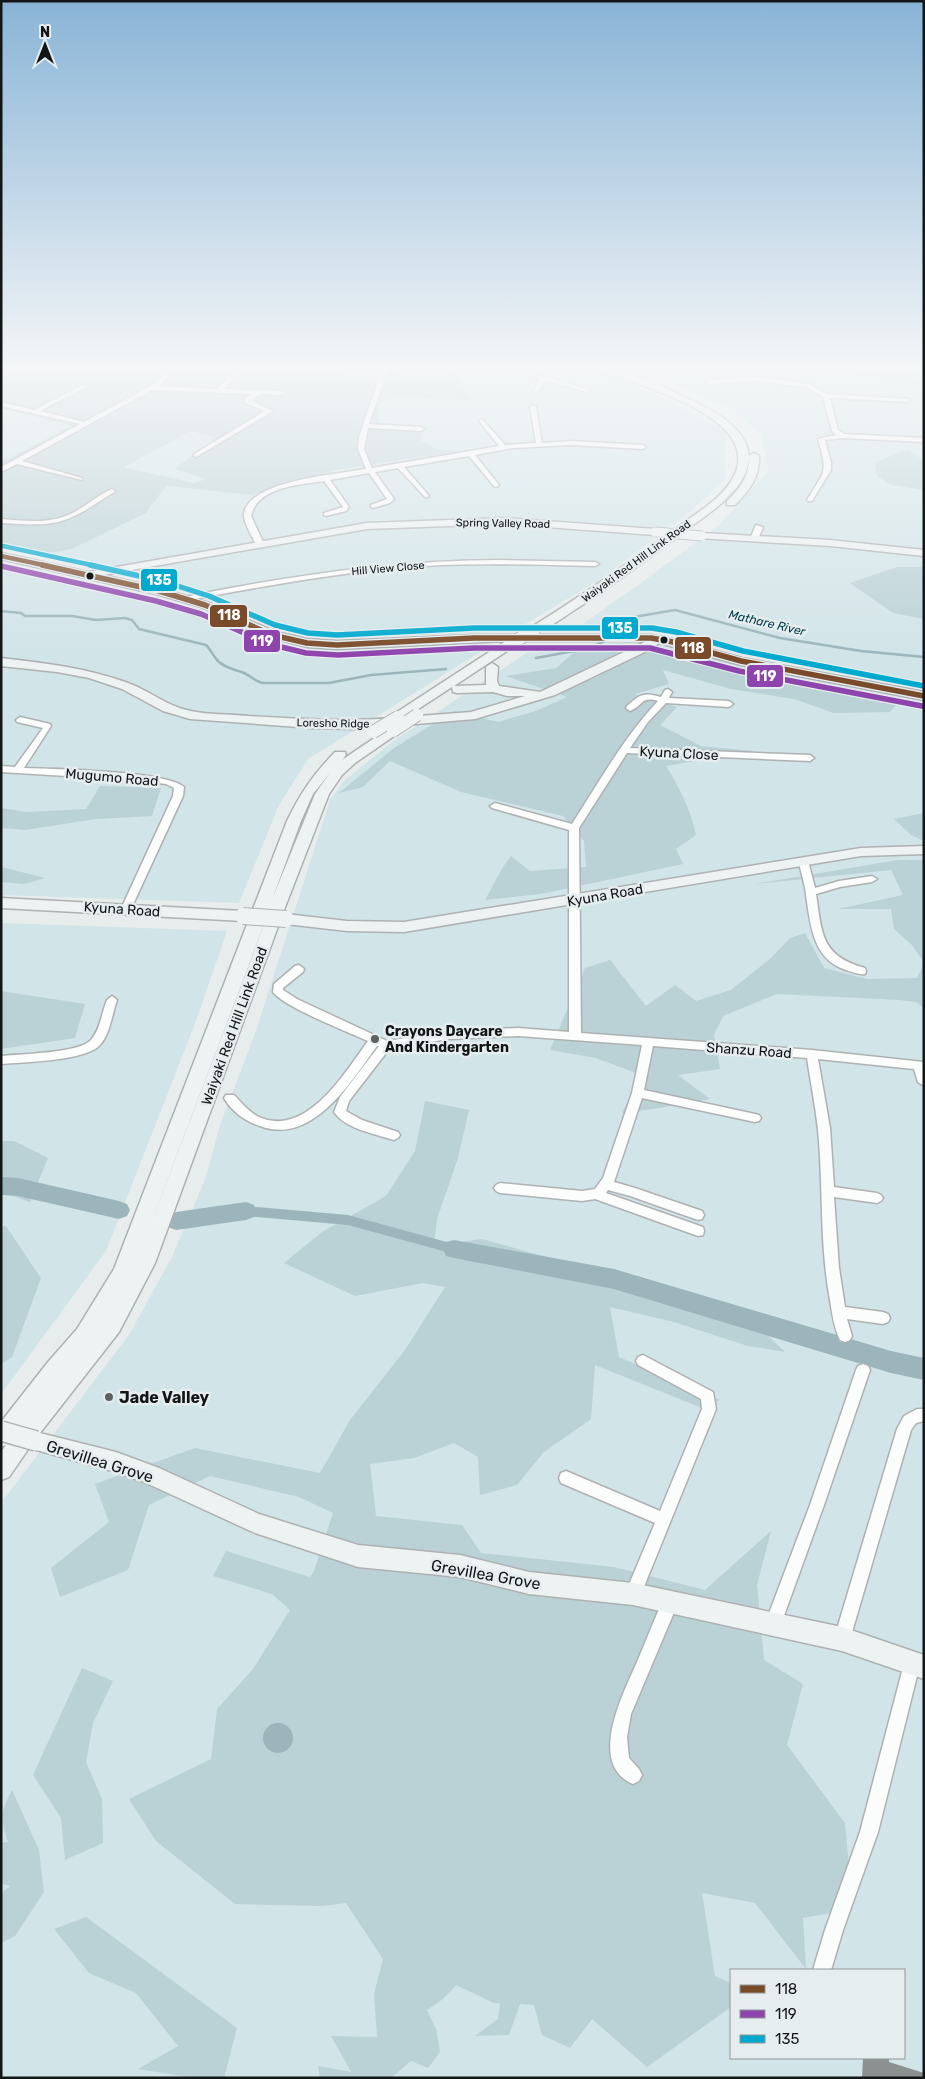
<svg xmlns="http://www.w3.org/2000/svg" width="925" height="2079" viewBox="0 0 925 2079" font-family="Rubik,sans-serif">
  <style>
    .green { fill: #d1e4e8; fill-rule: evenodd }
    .forest { fill: #bad1d6; fill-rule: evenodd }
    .water { fill: #9bb5bb }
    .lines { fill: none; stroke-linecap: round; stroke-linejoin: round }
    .stream { stroke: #9bb5bb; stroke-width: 2.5 }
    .canal { fill: #9bb5bb; fill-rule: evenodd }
    .river { fill: #9bb5bb; fill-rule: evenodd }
    .building { fill: #8c9090 }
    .street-casing { stroke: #aeb1b2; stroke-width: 3 }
    .secondary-casing { stroke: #aeb1b2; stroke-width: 3 }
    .street { fill: #fbfcfc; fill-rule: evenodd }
    .secondary { fill: #edf2f3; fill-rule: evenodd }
    .secondary-bridge-far3-casing { stroke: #aeb1b2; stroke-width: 11; stroke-linecap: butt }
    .secondary-bridge-far2-casing { stroke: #aeb1b2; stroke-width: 14; stroke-linecap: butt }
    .secondary-bridge-far1-casing { stroke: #aeb1b2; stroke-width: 18; stroke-linecap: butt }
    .secondary-bridge-casing { stroke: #aeb1b2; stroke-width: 22; stroke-linecap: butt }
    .secondary-bridge-far3 { stroke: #edf2f3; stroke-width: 9 }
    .secondary-bridge-far2 { stroke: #edf2f3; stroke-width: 12 }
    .secondary-bridge-far1 { stroke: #edf2f3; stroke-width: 16 }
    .secondary-bridge { stroke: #edf2f3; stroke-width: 19 }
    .bus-1-far1-casing { stroke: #e5edef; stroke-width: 7 }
    .bus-1-casing { stroke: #e5edef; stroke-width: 8 }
    .bus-2-casing { stroke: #e5edef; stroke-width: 8 }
    .bus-3-far1-casing { stroke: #e5edef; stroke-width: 7 }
    .bus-3-casing { stroke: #e5edef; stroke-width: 8 }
    .bus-1-far1 { stroke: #7a4b2a; stroke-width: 4.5 }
    .bus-1 { stroke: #7a4b2a; stroke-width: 5.5 }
    .bus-2 { stroke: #8e44ad; stroke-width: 5.5 }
    .bus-3-far1 { stroke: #00a9ce; stroke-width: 4.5 }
    .bus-3 { stroke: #00a9ce; stroke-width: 5.5 }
    .bus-dot { fill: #131616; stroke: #e5edef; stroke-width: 2 }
    .poi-dot { fill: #5d6161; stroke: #e5edef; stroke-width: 2 }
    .labels { text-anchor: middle; stroke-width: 5; stroke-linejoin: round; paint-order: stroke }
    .far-street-label { font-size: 11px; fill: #131616; stroke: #e5edef }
    .far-water-label { font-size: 12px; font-style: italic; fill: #003c46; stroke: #e5edef }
    .street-label { font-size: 14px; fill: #131616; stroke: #e5edef }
    .poi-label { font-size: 14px; font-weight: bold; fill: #131616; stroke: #e5edef; text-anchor: start }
    .near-poi-label { font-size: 16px; font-weight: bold; fill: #131616; stroke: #e5edef; text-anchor: start }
    .near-street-label { font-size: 16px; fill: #131616; stroke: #e5edef }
    .line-badge { stroke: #e5edef; stroke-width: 2 }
    .badge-label { font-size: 14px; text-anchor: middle; font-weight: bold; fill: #fff }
  </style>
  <rect width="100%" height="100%" fill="#e7eced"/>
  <path class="green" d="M343,366H378L375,377H338Z
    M454,366H586L662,397L726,431L725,480L685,516L599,580L514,631L401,636L294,635L249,614L167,587L38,555L72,549L146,513L166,486L252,495L336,470L458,452L436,449L420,440L423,435L399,424L379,423V406L387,398L413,397L472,401L454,373Z
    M631,366H687L704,370H764L783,366H924V375H863L895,378L924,387V687L668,631H573L645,580L719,525L769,470L760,433L732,409Z
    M399,367H446L447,382L402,381Z
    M1,408L72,426L7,459L1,458Z
    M191,431L216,438L174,469L207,479L194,483L124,467Z
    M1,563L199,609L278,648L403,652L490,646L308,759L279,805L239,903L1,895Z
    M644,642L679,648L790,675L924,703V2078H1V1503L129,1335L172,1257L205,1180L220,1125L256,1031L330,800L344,781L392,742L534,648L565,645ZM731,1970H904V2058H731Z
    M1,923L227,931L196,1021L106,1251L1,1394Z"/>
  <path class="forest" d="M1,366H112L110,372L133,366H343L338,377H374L378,366H454V373L473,401L413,397L387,398L379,406V423L399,424L423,435L420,440L436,449L462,451L336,470L252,495L166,486L146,513L72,549L38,555L1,547V458L7,459L71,426L1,408ZM399,367H445L447,381H402ZM191,431L216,438L174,469L206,479L194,483L124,467Z
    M687,366H783C752,373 717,373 687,366Z
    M856,374L924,375V387L895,378Z
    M908,449L924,461V490L891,485L877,476L874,463Z
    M897,567H924V619L893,613L850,583Z
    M617,645L673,650L769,677L902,698L890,712L834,713L794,699L731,689L663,670L669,684L635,694L677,707L660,725L701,746L754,751L666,766C680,788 690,809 696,835L676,849L683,864L541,894L485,900L503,867L511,856L530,871L586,867L584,841L563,816L461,792L390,761L363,787L339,793L394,748L454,711L498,722L536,711L567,697L506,676L556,668L581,646Z
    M100,786L161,788L152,816L96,819L25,830L1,828V808L26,812L86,809Z
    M924,813V841L911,835L894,819Z
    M898,860H924V962L911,944L894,929L891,909H838L903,895L891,870L754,884Z
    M1,867L45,878L24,884L1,882Z
    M805,933L824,968L867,979L917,978L924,963V1008L916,1002L899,1000L777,994L723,1016L714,1035L720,1069L678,1075L710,1099L653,1109L622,1113L641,1075L596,1058L550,1050L585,968L610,960L646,1006L675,985L696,1001L731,990L770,959L790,938Z
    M1,991L85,1004L75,1038L1,1049Z
    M425,1101L469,1110L458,1158L437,1219L434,1246L482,1239L557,1260L608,1268L737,1306L785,1352L748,1346L674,1322L610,1307L619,1357L720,1400L702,1408L595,1365L591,1419L544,1452L517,1485L480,1495L478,1457L454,1443L414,1458L370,1464L376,1516L462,1525L481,1553L614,1567L705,1590L771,1531L757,1585L764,1660L803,1684L787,1745L845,1823L853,1909L803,1918L806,1969L755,1903L702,1893L715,1976L731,1983V2007L647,2067L592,2019L570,2048L542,2035L534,2005L520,2004L509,2035L475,2036L498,2019L500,2003H494L456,1985L443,1999L427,2010L436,2029L440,2052L428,2068L411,2061L391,2078H320L318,2066L351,2072L331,2036L377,2037L374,1994L383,1959L346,1903L322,1906L235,1904L156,1841L129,1799L211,1759L217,1709L253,1669L290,1610L272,1594L213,1576L226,1551L310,1577L314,1571L333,1513L299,1497L210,1476L149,1505L128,1570L60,1597L51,1568L109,1522L95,1484L195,1448L320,1473L350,1420L405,1350L445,1287L423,1283L355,1296L284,1263L322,1232L386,1196L415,1151Z
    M1,1141H14L48,1158L30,1202L1,1192Z
    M6,1226L41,1278L12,1357L1,1364V1227Z
    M82,1668L113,1681L93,1723L86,1762L102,1799L103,1843L65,1860L61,1818L33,1775Z
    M12,1790L39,1850L44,1892L15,1936L1,1943V1893L11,1886L1,1884V1843L8,1842C0,1817 0,1813 12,1790Z
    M86,1917L237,2028L224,2078H194L138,2069L178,2046L136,1993L89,1973L54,1929Z"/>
  <path class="water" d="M263 1738a15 15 0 1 1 30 0a15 15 0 1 1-30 0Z"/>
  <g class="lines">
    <path class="stream" d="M1,611L21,613L25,616H72L96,620L125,618L132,620L139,629L206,645C211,650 214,657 218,661C226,669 235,669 244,673C251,676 253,680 262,683H329L371,675L446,669
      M617,634L628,618L675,610L780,638L861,651L924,657
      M536,658L590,648L607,640"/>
    <path class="canal" d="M246,1206L348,1215L454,1244L459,1245L460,1249L459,1253L454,1254L348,1225L246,1216L242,1215L240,1211L242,1207Z"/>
    <path class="river" d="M1,1177L18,1178L119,1201L127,1204L130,1210L127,1216L119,1219L18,1196L1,1195Z
      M246,1202L254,1205L257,1211L254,1217L246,1220L176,1230L168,1227L165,1221L168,1215L176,1212Z
      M454,1240L614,1269L891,1351L924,1358V1380L891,1373L614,1289L454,1258L446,1256L443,1249L446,1242Z"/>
  </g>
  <path class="building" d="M863,2058H889V2062L924,2073V2078H862Z"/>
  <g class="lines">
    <defs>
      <path id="street" d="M175,366H181L158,386L217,389L239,366H245L223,389L283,391L286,393L283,395L260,394L251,400L273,411L196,457L194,456V454L265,411L245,403L246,398L253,394L152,390L22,461L82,478V480L17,464L1,472V467L80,424L1,406V402L34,410L82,385L85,387L84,388L40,411L84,422L156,383Z
        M383,366H389L369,424L421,427L424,429L421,431L368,428L364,449L372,468L499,446L479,421L482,419L505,445L536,443L530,407L533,405L536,407L542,443L571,441L643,445L646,447L643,449L571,445L513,448L475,455L499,485L496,487L494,486L469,456L404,467L429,496L426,498L398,468L375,472L394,499L390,503L373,508L371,507V505L387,499L369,473L330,480L349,507L346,511L326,516L324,515V513L343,507L324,481C300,485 258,486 251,516L264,544L257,546C253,538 243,522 244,514C248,480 340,474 366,469L358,449L359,437Z
        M496,366H505L590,390L587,392L545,380L537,393H533L540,379Z
        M757,377L810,384L827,394L909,399V401L907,402L830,398L838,430L844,434L924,438V442L842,438L825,440L831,463V470L812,501H808L807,500C825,470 828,474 818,439L836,435L832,431L823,397L808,388L757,381L708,384L705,382L708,380Z
        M112,489L115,491L114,492C65,524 60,527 1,523V519C29,521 54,525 78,510C90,503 100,494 112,489Z
        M756,525L763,527L758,539L754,541L750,539Z
        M500,560L595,562L599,564L595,566C544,565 494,563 443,565C356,569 270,585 184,601L180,599L184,597C289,576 393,560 500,560Z
        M668,689L672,692L669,698L729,701L733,704L729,707L666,703L648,722L630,748L810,755L814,758L810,761L627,753L579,828L581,1033L812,1050L924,1062V1086L918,1082L914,1069L818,1059L830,1128L834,1187L877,1193L881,1195L883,1198L881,1201L877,1203L834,1197L839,1268L845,1307L883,1312L888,1314L890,1318L888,1322L883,1324L847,1319L852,1336L850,1340L845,1342L840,1340C834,1328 832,1313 830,1300C820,1247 823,1194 819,1141C817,1113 811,1085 807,1058L653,1046L644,1090L755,1114L759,1115L761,1118L759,1121L755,1122L642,1098L614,1182L635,1188L702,1211L704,1215L702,1219L698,1220L630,1196L608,1190L606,1193L703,1227L704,1231L703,1235L698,1236L595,1199L582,1201L500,1193L496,1191L494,1188L496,1185L500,1183L582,1191L595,1189L603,1178L632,1093L642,1045L518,1036L449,1039L390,1048L349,1101L346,1111L362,1120L398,1132L400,1135L398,1138L394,1140C376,1134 345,1129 334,1112L340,1097L379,1046H377C351,1082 312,1146 260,1126C245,1121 232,1112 224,1098L226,1095H234C241,1102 248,1111 257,1116C305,1140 344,1074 368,1041C348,1032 284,1007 273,992L274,984L295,966L299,965L304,969L303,972L283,988V990L297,999L387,1041L449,1031L518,1028L569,1032V830L492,808L490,806L495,803L572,824C599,782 624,737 658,701C641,696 644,705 630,711L626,708L627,706C640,694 644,692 661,697L665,690Z
        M20,717L50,724L51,726L24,768C53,769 167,771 184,787L183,796L130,911L126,912L121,909L173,796L174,788L166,784L132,780L1,772V766L15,767L43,728L17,722L16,720Z
        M803,858L808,861L815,888L839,881L872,876L877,879L872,882L840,887L816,894C822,934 821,956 865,968L866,971L865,974C859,975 852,972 846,970C810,959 810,918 805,888C803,879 801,870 798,861Z
        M112,996L117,1000C112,1014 110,1035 99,1046C84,1061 23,1062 1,1064V1056C20,1054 80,1053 91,1040C100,1030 102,1012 107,1000Z
        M643,1355L713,1392L716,1409L639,1599L633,1602L627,1599L625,1594L655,1523L561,1483L559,1478L561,1473L566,1471L660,1511L702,1409L701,1399L638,1365L636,1361L638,1357Z
        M863,1364L868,1366L870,1370L824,1505L781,1624L779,1630L773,1632L767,1630L765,1624L810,1505L856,1370L858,1366Z
        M917,1409H924V1421L916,1423L911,1430L850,1639L848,1645L842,1647L836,1645L834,1639L897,1429L904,1416Z
        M670,1595L676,1597L678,1603L631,1714L627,1737L629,1758L639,1769L642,1775L639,1781L633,1784C586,1764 624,1692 637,1662C646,1640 655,1619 664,1597Z
        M912,1656L918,1658L920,1664L878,1832L843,1930L831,1970H813L825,1930L860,1832L904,1664L906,1658Z"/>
      <path id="secondary" d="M595,366C621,366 667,388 691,400C713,410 747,428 749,456C749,467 744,478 737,487C722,506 701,519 682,533C645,561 609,588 570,613C559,620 547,630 534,633L530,632L528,630L530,628C580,597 627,564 675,529C694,514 723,499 734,476C745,454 734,435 715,421C691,403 661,392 633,382C622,377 603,374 595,366Z
        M754,453L759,456C760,477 749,491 735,505H727V501C741,488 750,475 749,456Z
        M505,518L655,529L660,532L655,535L505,524L367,529L103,575L163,589L209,603L276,632L307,639L337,641L474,635H651L677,640L742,658L924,692V700L741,665L659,643L651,649L555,695L475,719L357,729L312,728L190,719L163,711L122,689L89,678L57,672L1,666V658C45,663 87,668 128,683C150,691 168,707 191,711C209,715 229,714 248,716C296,719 344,722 393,718L394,714L506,641L337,649L307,647L268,637L201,607L156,594L1,559V553L88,572L367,523ZM517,641H647L540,692L499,686L497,681L498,667L492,663L486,667V685L454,686L516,645ZM452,687L453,692L457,693L493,692L507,696H525L471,712L406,717Z
        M702,533L830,540L924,550V556L830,546L698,538L697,536Z
        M393,727L397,728L399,731L397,734L355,763L342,775L329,794L282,915L286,914L347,921L404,922L861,848L924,846V854L861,856L404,932L347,931L286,924L280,921L155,1263L119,1332L40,1433L116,1452L159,1468L259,1514L358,1545L460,1555L529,1572L633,1583L842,1627L924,1655V1679L842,1651L633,1605L529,1594L460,1577L358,1567L255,1533L144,1482L116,1472L29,1448L9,1477L1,1480V1452L6,1445L1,1447V1422L48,1362L77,1329L114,1269L287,821C301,792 313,775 335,752H345L346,755L342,760L389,728ZM330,773L315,794L273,897L301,821L313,794ZM269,909L253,955L134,1268L253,954Z
        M1,898L243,911L248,913L250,916L248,919L243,921L1,908Z"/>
    </defs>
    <use href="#street" class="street-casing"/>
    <use href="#secondary" class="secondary-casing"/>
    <use href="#street" class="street"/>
    <use href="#secondary" class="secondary"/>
    <defs>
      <path id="secondary-bridge-far3" d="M655,532L702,536"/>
      <path id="secondary-bridge-far2" d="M512,643L534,630
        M393,731L417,715
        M373,732L398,717"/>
      <path id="secondary-bridge-far1" d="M243,916L286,919"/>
      <path id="secondary-bridge" d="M1,1431L36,1441"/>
    </defs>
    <use href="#secondary-bridge-far3" class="secondary-bridge-far3-casing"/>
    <use href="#secondary-bridge-far2" class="secondary-bridge-far2-casing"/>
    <use href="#secondary-bridge-far1" class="secondary-bridge-far1-casing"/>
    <use href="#secondary-bridge" class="secondary-bridge-casing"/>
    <use href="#secondary-bridge-far3" class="secondary-bridge-far3"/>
    <use href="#secondary-bridge-far2" class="secondary-bridge-far2"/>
    <use href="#secondary-bridge-far1" class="secondary-bridge-far1"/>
    <use href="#secondary-bridge" class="secondary-bridge"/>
    <defs>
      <path id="bus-1-far1" d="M1,556L48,566"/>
      <path id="bus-1" d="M42,565L159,591L205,605L272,635L307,643L337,645L474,638H651L673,642L741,661L924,696"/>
      <path id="bus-2" d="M1,566L156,601L201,614L269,644L306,653L338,655L474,648H650L739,671L922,706"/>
      <path id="bus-3-far1" d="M3,546L96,566"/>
      <path id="bus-3" d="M90,565L162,581L209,596L275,625L308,633L337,635L474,628H652L676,632L743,651L924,686"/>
    </defs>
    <use href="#bus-1-far1" class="bus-1-far1-casing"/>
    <use href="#bus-1" class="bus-1-casing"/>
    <use href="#bus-2" class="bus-2-casing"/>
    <use href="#bus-3-far1" class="bus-3-far1-casing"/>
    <use href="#bus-3" class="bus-3-casing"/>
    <use href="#bus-1-far1" class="bus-1-far1"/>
    <use href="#bus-1" class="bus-1"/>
    <use href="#bus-2" class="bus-2"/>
    <use href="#bus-3-far1" class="bus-3-far1"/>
    <use href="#bus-3" class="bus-3"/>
  </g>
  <linearGradient id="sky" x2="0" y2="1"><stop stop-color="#89b4d6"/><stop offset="0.56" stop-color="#f4f6f7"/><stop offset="1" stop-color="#f4f6f7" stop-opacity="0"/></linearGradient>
  <rect width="925" height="657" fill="url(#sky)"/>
  <g class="bus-dot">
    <circle cx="90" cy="576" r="4.5"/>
    <circle cx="664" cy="640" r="4.5"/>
  </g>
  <g class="poi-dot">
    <circle cx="375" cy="1039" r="5"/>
    <circle cx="109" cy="1397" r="5"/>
  </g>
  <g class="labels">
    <g class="far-street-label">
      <text transform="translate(503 523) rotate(1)" y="4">Spring Valley Road</text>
      <text transform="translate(636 561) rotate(-36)" y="4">Waiyaki Red Hill Link Road</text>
      <text transform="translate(388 568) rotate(-5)" y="4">Hill View Close</text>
      <text transform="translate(333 723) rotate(1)" y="4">Loresho Ridge</text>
    </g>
    <g class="far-water-label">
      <text transform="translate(767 623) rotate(13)" y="4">Mathare River</text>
    </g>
    <g class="street-label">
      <text transform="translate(679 753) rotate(3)" y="5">Kyuna Close</text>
      <text transform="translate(112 777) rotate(5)" y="5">Mugumo Road</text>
      <text transform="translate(605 895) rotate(-10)" y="5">Kyuna Road</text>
      <text transform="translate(122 909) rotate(4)" y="5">Kyuna Road</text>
      <text transform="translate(234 1026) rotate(-70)" y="5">Waiyaki Red Hill Link Road</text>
      <text transform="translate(749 1050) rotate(4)" y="5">Shanzu Road</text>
    </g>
    <g class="poi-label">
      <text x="385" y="1036">Crayons Daycare<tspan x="385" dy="16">And Kindergarten</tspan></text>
    </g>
    <g class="near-poi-label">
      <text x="119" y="1403">Jade Valley</text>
    </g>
    <g class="near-street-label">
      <text transform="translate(100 1461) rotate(17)" y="6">Grevillea Grove</text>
      <text transform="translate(486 1574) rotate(10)" y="6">Grevillea Grove</text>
    </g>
  </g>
  <g class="line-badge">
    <rect x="140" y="568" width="38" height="24" rx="5" fill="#00a9ce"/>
    <rect x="209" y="604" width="39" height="24" rx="5" fill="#7a4b2a"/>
    <rect x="601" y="616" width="38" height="24" rx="5" fill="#00a9ce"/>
    <rect x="243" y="629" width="38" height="24" rx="5" fill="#8e44ad"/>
    <rect x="674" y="636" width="38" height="24" rx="5" fill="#7a4b2a"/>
    <rect x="746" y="664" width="38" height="24" rx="5" fill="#8e44ad"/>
  </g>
  <g class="badge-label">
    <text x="159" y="585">135</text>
    <text x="229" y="620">118</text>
    <text x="620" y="633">135</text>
    <text x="262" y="646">119</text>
    <text x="693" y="653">118</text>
    <text x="765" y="681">119</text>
  </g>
  <rect width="925" height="2079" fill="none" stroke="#131616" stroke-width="5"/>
  <rect x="730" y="1969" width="175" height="90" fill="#e5edef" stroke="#919798"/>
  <rect x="740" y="1985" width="25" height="8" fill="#7a4b2a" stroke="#919798"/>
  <text x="775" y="1994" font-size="15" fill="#131616">118</text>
  <rect x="740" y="2010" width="25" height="8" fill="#8e44ad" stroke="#919798"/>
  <text x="775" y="2019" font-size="15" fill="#131616">119</text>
  <rect x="740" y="2035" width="25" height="8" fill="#00a9ce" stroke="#919798"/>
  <text x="775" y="2044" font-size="15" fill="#131616">135</text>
  <g transform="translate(45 45)" stroke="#e5edef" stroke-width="4" paint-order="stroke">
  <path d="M0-4L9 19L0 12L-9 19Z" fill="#131616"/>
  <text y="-8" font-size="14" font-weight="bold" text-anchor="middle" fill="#131616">N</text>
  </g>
</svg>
